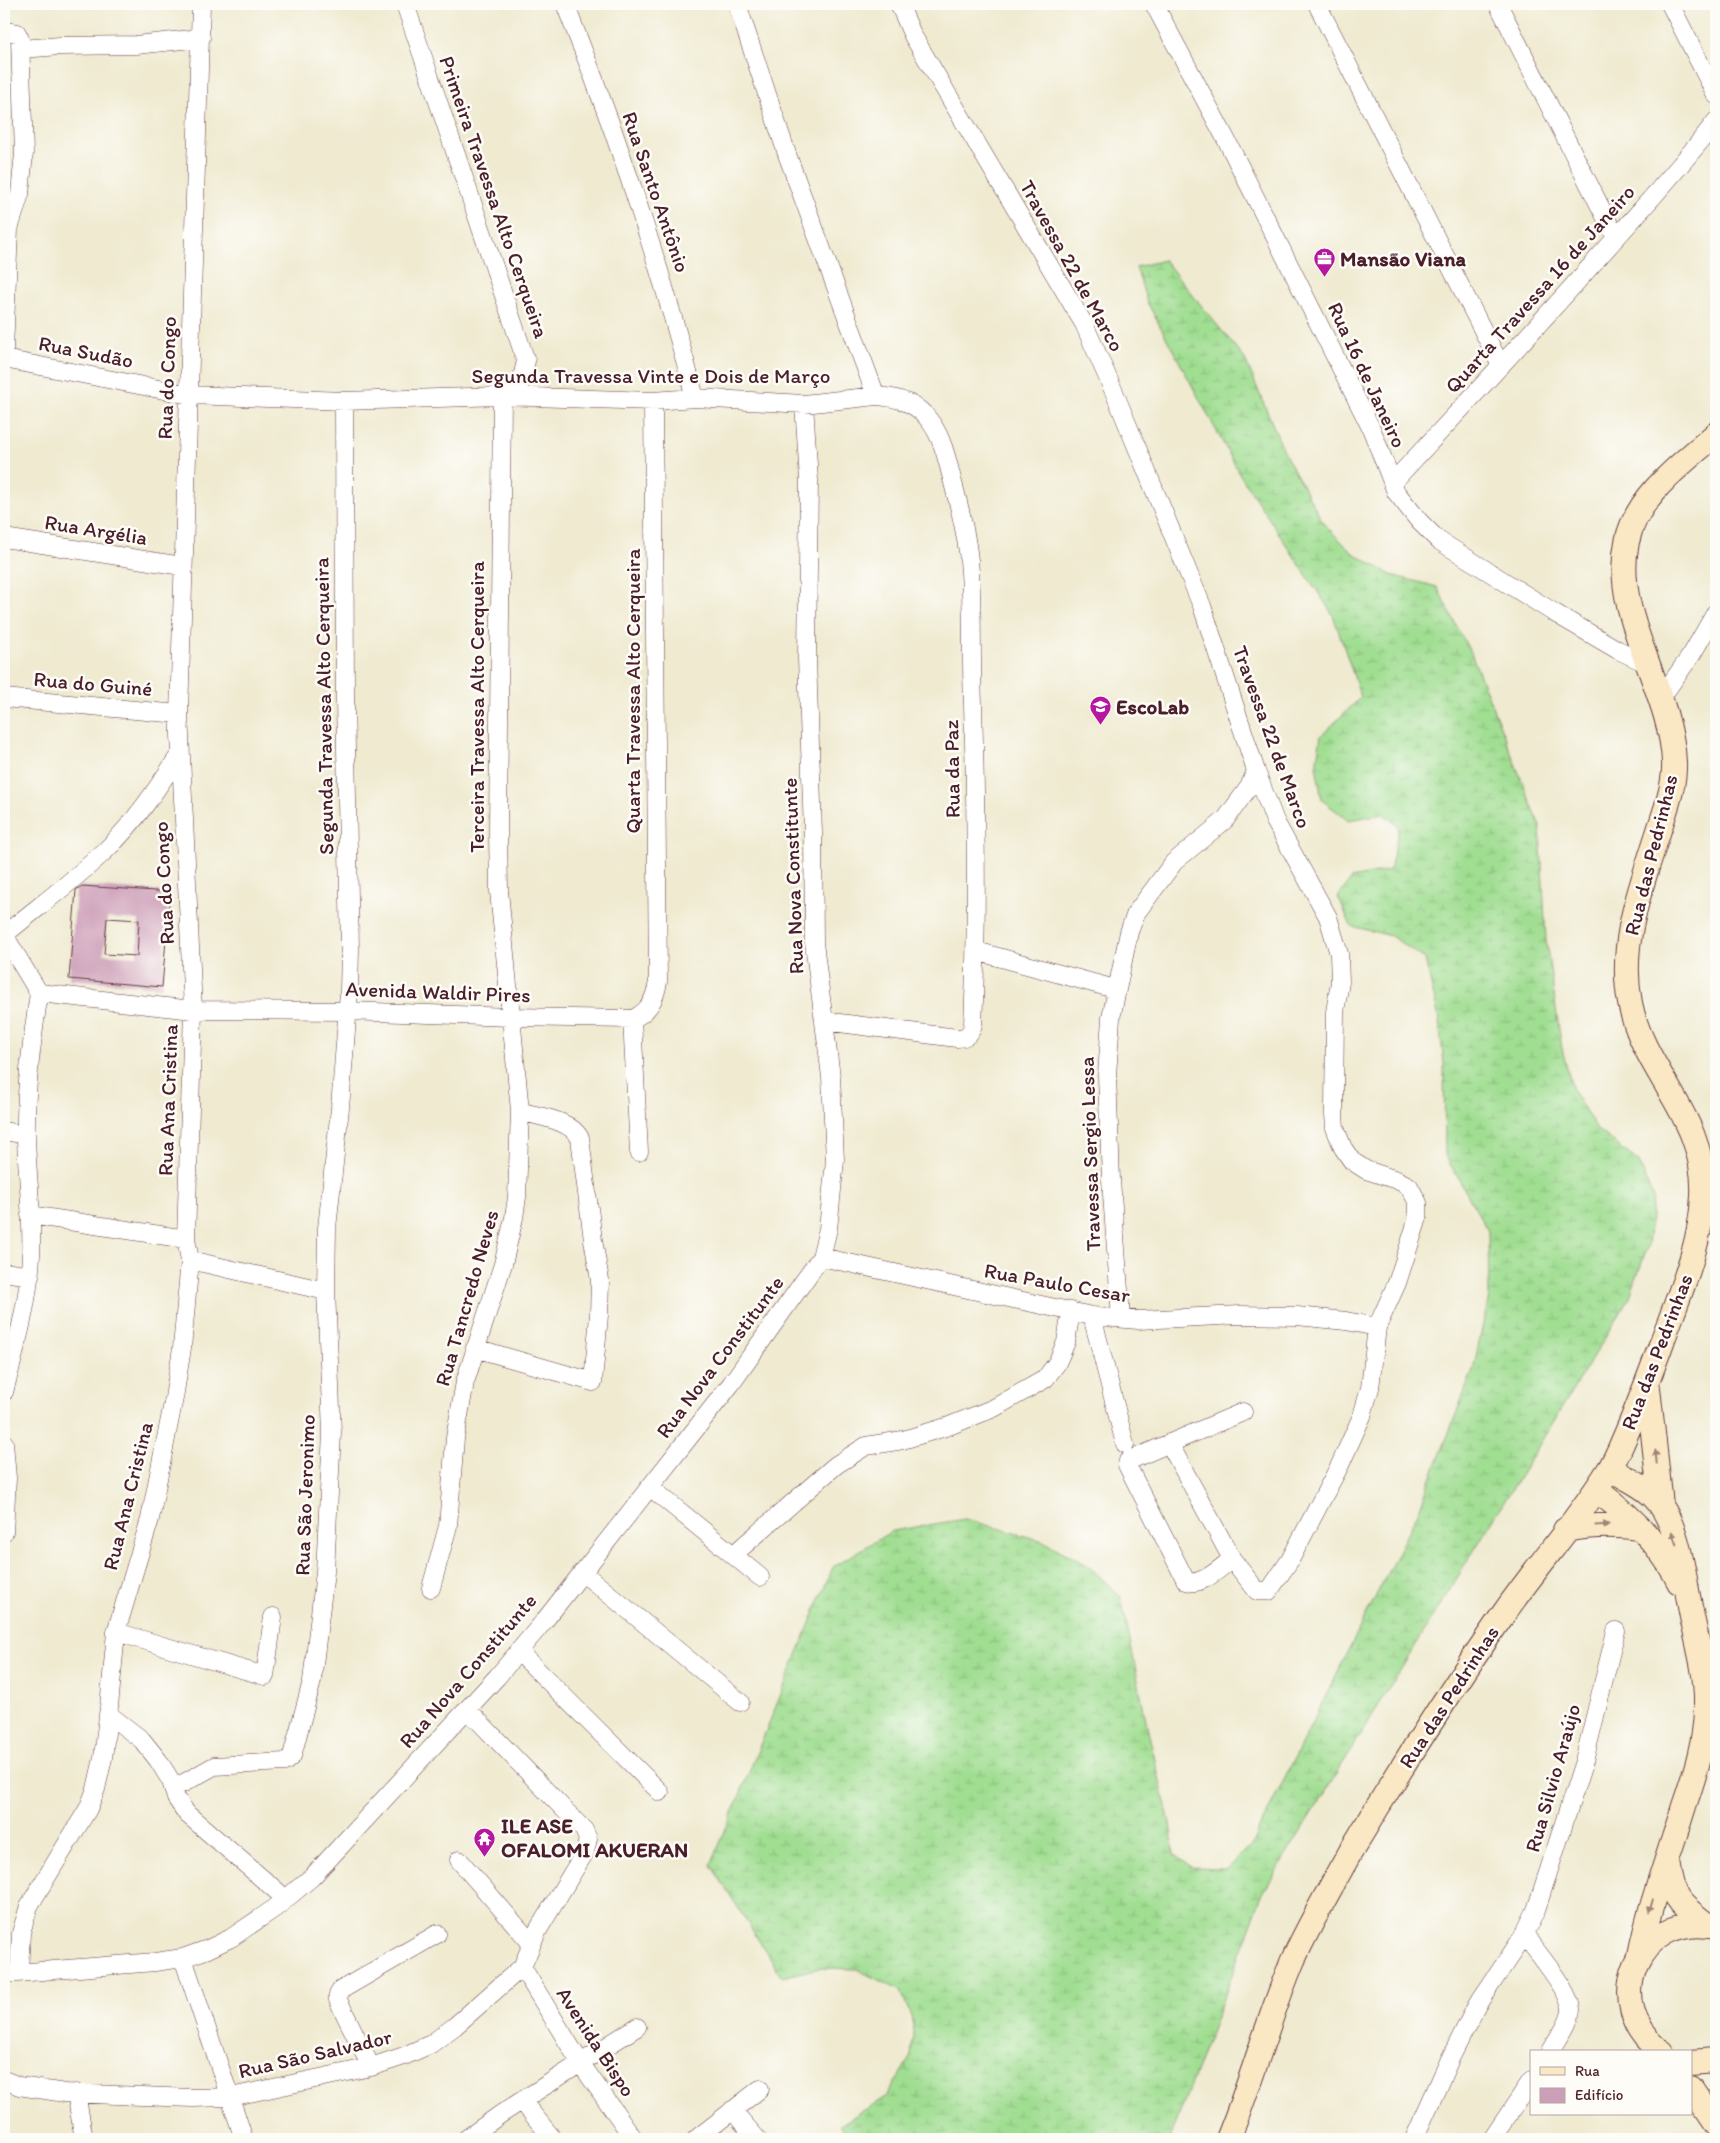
<svg xmlns="http://www.w3.org/2000/svg" width="1720" height="2143" viewBox="0 0 1720 2143" font-family="Itim,sans-serif">
  <style>
    .wetland { fill: url(#wetland-marsh); stroke: #757e5e }
    .building { fill: #cd9eb8; fill-rule: evenodd }
    .lines { fill: none; stroke-linecap: round; stroke-linejoin: round }
    .street-casing { stroke: #633d44; stroke-width: 19 }
    .secondary-casing { stroke: #633d44; stroke-width: 26 }
    .street { stroke: #fff; stroke-width: 18 }
    .secondary { stroke: #fae7c3; stroke-width: 24 }
    .oneway { fill: #a28377 }
    .labels { text-anchor: middle; stroke-width: 5; stroke-linejoin: round; paint-order: stroke }
    .street-label { font-size: 21px; fill: #4a1f2b; stroke: #fdfcf7 }
    .poi-label { font-size: 21px; font-weight: bold; fill: #4a1f2b; stroke: #fdfcf7; text-anchor: start }
  </style>
  <defs>
    <pattern id="wetland-marsh" width="20" height="14" patternUnits="userSpaceOnUse" patternTransform="scale(1.25)"><rect width="20" height="14" fill="#a0de92"/><path d="M1 5h8M5 5V1M11 12h8M15 12V8" fill="none" stroke="#8bbe7e"/></pattern>
  </defs>
  <rect width="100%" height="100%" fill="#fdfcf7"/>
  <filter id="ink" filterUnits="userSpaceOnUse"><feTurbulence type="fractalNoise" baseFrequency=".02" numOctaves="2"/><feDisplacementMap in="SourceGraphic" scale="10" xChannelSelector="R" yChannelSelector="G"/><feConvolveMatrix kernelMatrix="1 2 1 2 8 2 1 2 1" color-interpolation-filters="sRGB"/></filter>
  <filter id="wash" filterUnits="userSpaceOnUse"><feTurbulence type="fractalNoise" baseFrequency=".0096" numOctaves="4" result="noise"/><feDisplacementMap in="SourceGraphic" scale="20" xChannelSelector="R" yChannelSelector="G"/><feGaussianBlur stdDeviation="1.12" result="paint"/><feColorMatrix in="noise" values="0 0 0 0 0 0 0 0 0 0 0 0 0 0 0 0 0 1.4 0 .05"/><feComposite in="paint" operator="in"/></filter>
  <g filter="url(#wash)">
    <rect width="100%" height="100%" fill="#efead0"/>
    <path class="wetland" d="M1164,260L1245,359L1285,454L1324,524L1353,553L1391,575L1437,587L1473,658L1540,826L1546,941L1562,1049L1573,1091L1597,1129L1639,1162L1653,1198L1648,1245L1629,1299L1263,1893L1170,2139H851L840,2125L887,2096L911,2056L914,2024L901,1991L856,1969L820,1968L782,1977L711,1865L833,1567L892,1531L965,1519L1043,1541L1089,1566L1121,1597L1149,1735L1170,1823L1174,1854L1193,1868L1227,1869L1251,1845L1419,1510L1473,1370L1489,1297L1488,1231L1445,1155L1444,1063L1438,1014L1425,959L1391,936L1351,926L1338,897L1352,878L1390,870L1399,827L1384,814L1348,820L1322,800L1316,766L1321,736L1361,697L1333,615L1242,478L1147,302L1136,267Z"/>
    <g id="blocks">
      <path class="building" d="M82,886L170,892L162,987L69,979L76,890ZM107,918L139,920L137,956L104,954Z"/>
    </g>
  </g>
  <g filter="url(#ink)">
    <use href="#blocks" fill-opacity="0" stroke="#633d44" stroke-width="1"/>
    <g class="lines">
      <defs>
        <path id="street" d="M405,4L526,361L521,382L502,396L498,832L499,891L520,1111L517,1197L514,1218L503,1264L465,1382L455,1438L448,1526L431,1588
          M565,4C617,133 660,264 695,398
          M899,4L913,36L1084,324L1115,394L1202,606L1256,771L1275,821L1328,917L1339,954L1340,982L1335,1012L1334,1114L1335,1128L1343,1148L1352,1161L1366,1170L1397,1180L1409,1186L1418,1203V1218L1397,1283L1377,1327L1370,1388L1362,1416L1340,1465L1290,1560L1269,1591H1257L1232,1559L1169,1443
          M1154,4L1228,143L1371,428L1396,492L1419,521L1438,540L1553,612L1618,650L1648,664
          M1317,4L1501,366
          M1498,4L1616,238
          M1670,4L1716,95
          M4,31L17,33L20,39L24,153L20,194L9,229L4,350
          M21,49L60,46L136,45L201,38
          M4,359L190,395L344,401L502,396L653,401L695,398L804,404L876,396L788,157L737,4
          M1392,483C1467,403 1542,321 1615,239C1650,200 1685,162 1716,121
          M4,538L182,566
          M4,698L179,714
          M1660,699L1692,654L1716,612
          M4,935C39,906 75,880 108,848C137,820 158,787 180,754
          M4,935L39,993
          M976,951L1115,989
          M39,993L193,1010L347,1011L510,1017L632,1019C649,1012 655,999 658,982L653,401
          M632,1019L639,1152
          M824,1021L957,1038C967,1038 971,1034 973,1024C978,918 976,810 973,704C971,660 973,615 970,572C968,540 960,509 952,479C947,459 942,436 929,420C916,402 896,397 876,396
          M4,1131L26,1135
          M30,1215L186,1239
          M821,1257L1092,1316L1138,1320L1240,1315L1297,1316L1346,1321L1377,1327
          M190,1260L326,1291
          M4,1272L30,1276
          M1092,1316L1125,1444
          M1121,1318L1111,1180L1107,1075L1111,1018L1129,932L1136,913L1174,862L1225,820L1249,787L1256,771
          M475,1348L593,1382L599,1315L600,1280L593,1240L580,1138C570,1119 538,1117 520,1111
          M4,1392C16,1347 29,1302 31,1255C33,1216 27,1176 26,1137C25,1089 32,1041 39,993
          M4,1443L7,1478L4,1532
          M650,1487L760,1577
          M733,1555L836,1465L866,1446L903,1440L949,1426L994,1408L1045,1379L1057,1363L1066,1342L1071,1311
          M1232,1559C1220,1568 1201,1587 1186,1581L1127,1465L1128,1461L1243,1412
          M582,1572L740,1702
          M116,1632L265,1676L273,1617
          M518,1651L660,1792
          M108,1714L142,1740L158,1760L171,1781L175,1784H182L214,1766L285,1762L292,1756L312,1681L325,1572L332,1432L326,1291L327,1228L340,1108L349,992L350,949L345,698L344,401
          M171,1781L176,1798L187,1814L286,1899
          M459,1860L532,1944
          M1524,1935C1535,1949 1572,1994 1571,2010C1570,2024 1557,2040 1550,2052
          M183,1958L244,2139
          M522,1967L581,2064L634,2139
          M19,1971L21,1933L29,1906L88,1809L96,1789L103,1758L109,1707L116,1632L150,1519L174,1398L182,1348L190,1260L186,1239L193,1010L179,714L201,4
          M4,1974L155,1962L183,1958L208,1949L231,1938L275,1908L312,1877L497,1677L545,1620L731,1384L821,1257L828,1229L835,1160L831,1077L814,943L813,833L807,658L809,480L804,404
          M371,2067L338,2000V1995L341,1990L437,1934
          M4,2080L19,2086L65,2093L192,2098L231,2097L371,2067L404,2056L431,2044L455,2026L522,1967L538,1930L585,1852L588,1839L584,1830L467,1709
          M76,2093L84,2139
          M522,2101L553,2139
          M732,2110L757,2139
          M466,2139L501,2114L637,2027
          M696,2139L760,2089
          M1414,2139L1450,2059L1477,2005L1524,1935L1536,1910L1584,1761L1616,1631
          M1492,2139L1531,2081"/>
        <path id="secondary" d="M1648,1388L1661,1505
          M1610,1469C1624,1477 1640,1484 1652,1495C1677,1518 1683,1570 1689,1601C1695,1637 1707,1670 1706,1706C1706,1740 1695,1774 1684,1806C1669,1856 1650,1904 1640,1955
          M1596,1490C1629,1514 1661,1545 1679,1582
          M1565,1530C1590,1525 1613,1524 1639,1528
          M1667,1860C1672,1896 1676,1902 1706,1924
          M1662,2052C1598,2005 1638,1910 1716,1926
          M1691,2062L1716,2060
          M1691,2087L1716,2124
          M1228,2139C1252,2081 1268,2019 1293,1960C1310,1923 1331,1887 1351,1851C1398,1772 1448,1694 1500,1619C1534,1569 1575,1524 1607,1473C1614,1463 1619,1451 1624,1439C1638,1407 1650,1375 1662,1342C1679,1295 1701,1246 1703,1196C1707,1117 1644,1074 1630,1003C1618,942 1642,885 1660,827C1667,806 1675,784 1674,762C1671,689 1611,615 1627,542C1636,496 1683,463 1716,434"/>
      </defs>
      <use href="#street" class="street-casing"/>
      <use href="#secondary" class="secondary-casing"/>
      <use href="#street" class="street"/>
      <use href="#secondary" class="secondary"/>
    </g>
    <defs><path id="oneway-solid" d="M-6-.8H1V-3.2L6.5 0L1 3.2V.8H-6Z" transform="scale(1.25)"/></defs>
    <g class="oneway">
      <use href="#oneway-solid" transform="translate(1656 1457) rotate(-96)"/>
      <use href="#oneway-solid" transform="translate(1602 1525) rotate(-4)"/>
      <use href="#oneway-solid" transform="translate(1674 1538) rotate(-110)"/>
      <use href="#oneway-solid" transform="translate(1651 1906) rotate(106)"/>
    </g>
  </g>
  <defs>
    <symbol id="office-pin" viewBox="-11 -11 22 30"><path d="M0 17L-7.5 6A9.5 9.5 0 1 1 7.5 6Z" fill="#b5179e" stroke="#fdfcf7"/><path d="M-6-3h4V-5.5h4V-3h4V5H-6ZM-1-4.5V-3h2v-1.5ZM-6 0V1H6V0Z" fill="#fff"/></symbol>
    <symbol id="university-pin" viewBox="-11 -11 22 30"><path d="M0 17L-7.5 6A9.5 9.5 0 1 1 7.5 6Z" fill="#b5179e" stroke="#fdfcf7"/><path d="M0-5L7-2L0 1L-7-2ZM-4 1L0 2.5L4 1V4Q0 6-4 4Z" fill="#fff"/></symbol>
    <symbol id="temple-pin" viewBox="-11 -11 22 30"><path d="M0 17L-7.5 6A9.5 9.5 0 1 1 7.5 6Z" fill="#b5179e" stroke="#fdfcf7"/><path d="M0-6L5-2H3V0L6.5 2.5H4V6H1.5V3h-3V6H-4V2.5H-6.5L-3 0V-2H-5Z" fill="#fff"/></symbol>
  </defs>
  <g fill-rule="evenodd">
    <use href="#office-pin" x="1312" y="246" width="25" height="34"/>
    <use href="#university-pin" x="1088" y="694" width="25" height="34"/>
    <use href="#temple-pin" x="472" y="1826" width="25" height="34"/>
  </g>
  <g class="labels">
    <g class="street-label">
      <text transform="translate(656 192) rotate(71)" y="7">Rua Santo Antônio</text>
      <text transform="translate(494 197) rotate(71)" y="7">Primeira Travessa Alto Cerqueira</text>
      <text transform="translate(1072 266) rotate(61)" y="7">Travessa 22 de Marco</text>
      <text transform="translate(1540 289) rotate(-48)" y="7">Quarta Travessa 16 de Janeiro</text>
      <text transform="translate(86 352) rotate(11)" y="7">Rua Sudão</text>
      <text transform="translate(1367 375) rotate(65)" y="7">Rua 16 de Janeiro</text>
      <text x="651" y="383">Segunda Travessa Vinte e Dois de Março</text>
      <text transform="translate(167 378) rotate(-88)" y="7">Rua do Congo</text>
      <text transform="translate(96 530) rotate(9)" y="7">Rua Argélia</text>
      <text transform="translate(93 684) rotate(5)" y="7">Rua do Guiné</text>
      <text transform="translate(633 691) rotate(-90)" y="7">Quarta Travessa Alto Cerqueira</text>
      <text transform="translate(324 706) rotate(-91)" y="7">Segunda Travessa Alto Cerqueira</text>
      <text transform="translate(477 707) rotate(-90)" y="7">Terceira Travessa Alto Cerqueira</text>
      <text transform="translate(1272 737) rotate(70)" y="7">Travessa 22 de Marco</text>
      <text transform="translate(952 769) rotate(-91)" y="7">Rua da Paz</text>
      <text transform="translate(1651 855) rotate(-76)" y="7">Rua das Pedrinhas</text>
      <text transform="translate(793 876) rotate(-92)" y="7">Rua Nova Constitunte</text>
      <text transform="translate(164 883) rotate(-93)" y="7">Rua do Congo</text>
      <text transform="translate(438 992) rotate(2)" y="7">Avenida Waldir Pires</text>
      <text transform="translate(168 1100) rotate(-88)" y="7">Rua Ana Cristina</text>
      <text transform="translate(1090 1154) rotate(-92)" y="7">Travessa Sergio Lessa</text>
      <text transform="translate(1057 1283) rotate(10)" y="7">Rua Paulo Cesar</text>
      <text transform="translate(467 1298) rotate(-74)" y="7">Rua Tancredo Neves</text>
      <text transform="translate(1657 1352) rotate(-69)" y="7">Rua das Pedrinhas</text>
      <text transform="translate(720 1357) rotate(-53)" y="7">Rua Nova Constitunte</text>
      <text transform="translate(305 1495) rotate(-88)" y="7">Rua São Jeronimo</text>
      <text transform="translate(128 1496) rotate(-76)" y="7">Rua Ana Cristina</text>
      <text transform="translate(468 1671) rotate(-49)" y="7">Rua Nova Constitunte</text>
      <text transform="translate(1449 1697) rotate(-57)" y="7">Rua das Pedrinhas</text>
      <text transform="translate(1553 1778) rotate(-74)" y="7">Rua Silvio Araújo</text>
      <text transform="translate(596 2042) rotate(57)" y="7">Avenida Bispo</text>
      <text transform="translate(315 2054) rotate(-13)" y="7">Rua São Salvador</text>
    </g>
    <g class="poi-label">
      <text x="1340" y="266">Mansão Viana</text>
      <text x="1116" y="714">EscoLab</text>
      <text x="501" y="1833">ILE ASE<tspan x="501" dy="24">OFALOMI AKUERAN</tspan></text>
    </g>
  </g>
  <rect width="1720" height="2143" fill="none" stroke="#fdfcf7" stroke-width="20"/>
  <rect x="1530" y="2050" width="162" height="65" fill="#fdfcf7" stroke="#b5a4a5"/>
  <rect x="1540" y="2067" width="25" height="8" fill="#fae7c3" stroke="#b5a4a5"/>
  <text x="1575" y="2076" font-size="15" fill="#4a1f2b">Rua</text>
  <rect x="1540" y="2088" width="25" height="15" fill="#cd9eb8" stroke="#b5a4a5"/>
  <text x="1575" y="2100" font-size="15" fill="#4a1f2b">Edifício</text>
</svg>
